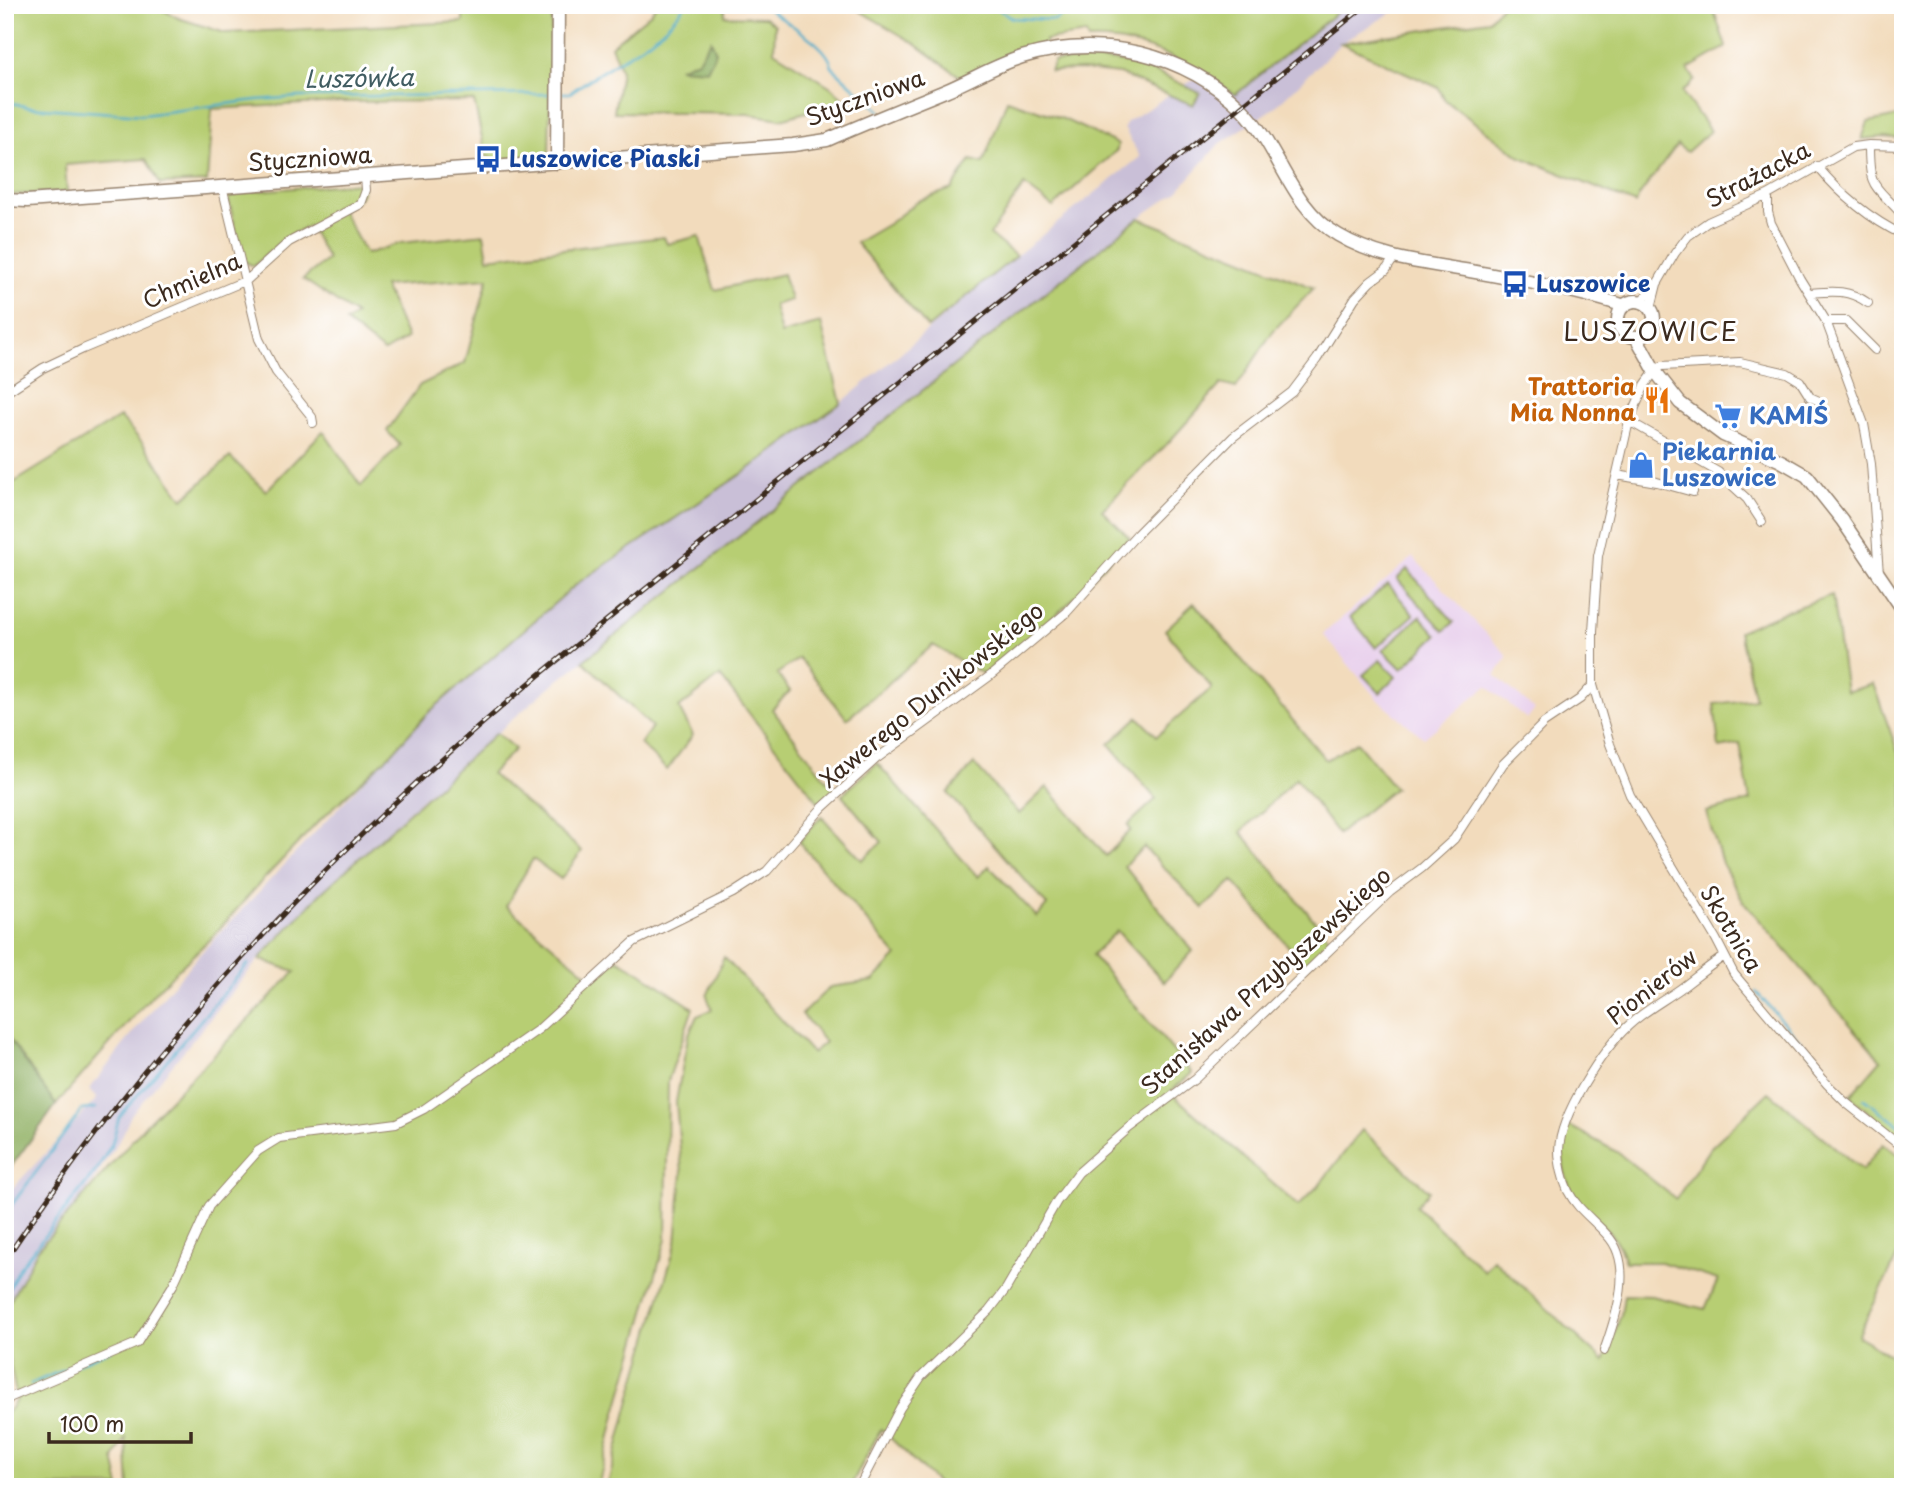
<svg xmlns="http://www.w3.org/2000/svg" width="1908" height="1492" viewBox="0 0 1908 1492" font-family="'Playpen Sans',sans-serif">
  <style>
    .built { fill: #e9d2ed }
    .industrial { fill: #c9bfd7 }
    .green { fill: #b7ce73; stroke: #797c48; stroke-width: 2 }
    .forest { fill: #91b165; stroke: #666e42; stroke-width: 2 }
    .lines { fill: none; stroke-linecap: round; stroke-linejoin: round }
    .stream { stroke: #49aac8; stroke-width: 2.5 }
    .street-casing { stroke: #96826d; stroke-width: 10 }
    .secondary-casing { stroke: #96826d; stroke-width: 15 }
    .street { stroke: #fff; stroke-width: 8 }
    .secondary { stroke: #fff; stroke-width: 12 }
    .rail-casing { stroke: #3b2a1e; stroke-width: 5 }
    .rail { stroke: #fff; stroke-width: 2.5; stroke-dasharray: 8; stroke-linecap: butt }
    .labels { text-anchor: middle; stroke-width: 6; stroke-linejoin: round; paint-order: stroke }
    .street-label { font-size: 23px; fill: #3b2a1e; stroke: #fff }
    .transit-label { font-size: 23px; font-weight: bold; fill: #164399; stroke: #fff; text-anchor: start }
    .food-label { font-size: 23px; font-weight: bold; fill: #c56008; stroke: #fff; text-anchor: end }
    .shop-label { font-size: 23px; font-weight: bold; fill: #366cbe; stroke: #fff; text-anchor: start }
    .water-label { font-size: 24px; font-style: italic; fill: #415d62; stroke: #fff }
    .quarter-label { font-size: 26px; letter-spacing: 2px; fill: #3b2a1e; stroke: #fff }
  </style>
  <rect width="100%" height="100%" fill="#fff"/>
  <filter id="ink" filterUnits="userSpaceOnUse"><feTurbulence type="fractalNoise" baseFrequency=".0143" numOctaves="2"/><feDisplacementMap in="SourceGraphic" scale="14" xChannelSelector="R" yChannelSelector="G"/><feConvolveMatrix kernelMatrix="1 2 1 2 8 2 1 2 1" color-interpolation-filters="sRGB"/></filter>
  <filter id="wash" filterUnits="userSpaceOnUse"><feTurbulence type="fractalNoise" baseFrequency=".00686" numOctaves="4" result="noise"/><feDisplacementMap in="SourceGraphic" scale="28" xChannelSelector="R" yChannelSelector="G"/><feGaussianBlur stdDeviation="1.57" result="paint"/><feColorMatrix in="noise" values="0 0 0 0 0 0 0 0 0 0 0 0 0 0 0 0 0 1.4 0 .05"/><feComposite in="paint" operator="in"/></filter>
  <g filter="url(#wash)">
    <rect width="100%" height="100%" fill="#f2dbbc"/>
    <path class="built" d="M1413,557L1507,655L1506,660L1495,675L1535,710L1527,719L1487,686L1424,738L1378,700L1323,634Z"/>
    <path class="industrial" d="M1296,5H1404L1341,43L1274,108L1218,145L1178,191L1139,218L545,691L423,798L321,893L259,959L131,1115L122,1136L5,1316L7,1194L97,1099L89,1090L135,1030L198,956L428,713L578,583L743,473L841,403L1016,256L1140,157L1124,128L1127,122L1221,62Z"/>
    <path class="green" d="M5,5H154L178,18L225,33L463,22V5H552L549,154L545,157L496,160L486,156L474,101L341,102L212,109L207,182L160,184L146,159L65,165L67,192L5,195Z
      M656,5H725V16L765,17L775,25L774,51L831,87L846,101L781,119L748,114L614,112L621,71L611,46L651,13Z
      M850,5H1346L1235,95C1194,64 1141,37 1088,40L1086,34L1045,40V45L1014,55L962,78L914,43Z
      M1502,5H1712L1726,47L1688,69L1695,80L1682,92L1710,131L1687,152L1677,145L1639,196L1636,204L1521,157L1445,100L1439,88L1341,43L1489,20Z
      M1054,61C1074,60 1094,59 1114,61C1144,64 1173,80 1200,93L1193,105L1119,74L1082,70L1050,71Z
      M1007,100L1061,118L1118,144L1117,150L1053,207L1024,185L990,235L1016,256L928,328L856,243L890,223L918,201L952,189L971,160L983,163Z
      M1903,115V139L1884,137L1862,139L1868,122Z
      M360,183L363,192L358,199L341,209L366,254L401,243L484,234L488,258L664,237L667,244L699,236L715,290L783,274L791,300L774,305L781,334L821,323L841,403L743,473L578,583L428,713L391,754L318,822L260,883L215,934L156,991L56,1105L5,1033V488L120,417L142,442L183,499L230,457L266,491L323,431L361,486L400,445L387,431L420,385L465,363L488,278L384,286L407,338L384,352L346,322L356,315L303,279L328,259L309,226L285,238L254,266L243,261L227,193Z
      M1139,218L1314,288L1273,331L1236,388L1221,384L1168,443L1102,510L1130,538L1066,606L985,675L933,645L847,719L799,658L777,674L790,691L772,709L835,791L820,804L720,676L679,708L693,735L667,770L640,744L652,727L583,661Z
      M1407,569L1454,622L1444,631L1397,579Z
      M1388,584L1414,615L1376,648L1350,617Z
      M1832,595L1846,692L1873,684L1903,766V1133H1892L1850,1096L1881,1060L1743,901L1722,863L1706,812L1750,801L1740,744L1719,748L1714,704L1755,699L1739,631L1786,611Z
      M1194,603L1326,760L1357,742L1395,788L1338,834L1296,778L1241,832L1332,942L1306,967L1233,881L1203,908L1144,847L1124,866L1193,951L1164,982L1117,931L1092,955L1192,1073L1170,1092L1298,1206L1319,1185L1362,1130L1429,1191L1416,1206L1484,1271L1493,1259L1604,1361L1621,1315L1624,1295L1652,1296L1705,1309L1718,1280L1661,1262H1625C1616,1229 1597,1226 1579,1202C1561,1179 1560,1150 1566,1124L1617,1152L1676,1199L1710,1148L1769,1092L1862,1170L1883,1144L1903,1158V1245L1858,1336L1903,1363V1487H1527L1522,1482L1519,1487H941L881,1429L850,1487H607L631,1396L676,1243L682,1173L676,1102L688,1036L697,1016L712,1010L707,996L724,957L812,1053L825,1042L802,1014L830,987L873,981L897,956L799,842L821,816L862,860L882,842L842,795L877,763L978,877L989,866L1037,917L1047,905L948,793L974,764L1019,814L1047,787L1106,856L1131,830L1128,825L1156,799L1109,744L1138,717L1157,736L1212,688L1165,630Z
      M1420,616L1437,635L1402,669L1383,650Z
      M1380,660L1396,677L1380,693L1363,675Z
      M496,733L515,749L491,774L582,851L561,879L533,859L506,906L594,980L617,959L638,971L693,1008L668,1081L666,1239L613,1423L598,1487H129L126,1438L114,1458L120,1487H5V1416L17,1399L5,1338V1310L38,1249L148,1122L295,972L259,959L321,893Z"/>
    <path class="forest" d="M711,40L716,52L707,70L679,68L698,60Z
      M5,1033L56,1105L5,1175Z"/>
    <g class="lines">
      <path class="stream" d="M764,5C781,21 830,44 832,67L880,111
        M876,5C895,16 900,7 919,6C929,5 936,12 945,5
        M966,5L994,7L1012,18L1055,20L1075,5
        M562,93H570C608,64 657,45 685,5
        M5,101L28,107L143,115L256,100L300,97L552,94
        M1756,992L1819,1062
        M1864,1099L1903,1128
        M5,1214L82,1110L96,1108
        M5,1296L20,1267L98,1168L112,1144L119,1117L248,964
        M31,1384L111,1349"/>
    </g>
  </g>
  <g filter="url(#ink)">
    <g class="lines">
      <defs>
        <path id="street" d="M1869,145C1869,192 1875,183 1903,216
          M1817,166C1842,196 1868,218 1903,235
          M222,186L259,339L276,372L312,417L313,423
          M1768,195V212L1771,223L1800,279L1826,321L1864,424L1871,464L1879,574
          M1810,293C1833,291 1848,289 1868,303
          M1640,302L1657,284L1675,253L1688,236L1708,222L1768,195L1853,147L1869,145L1903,146
          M1651,308L1657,284
          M1826,321H1846L1875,350
          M5,393L43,368L83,349L247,280L289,242L361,204L366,190L365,176
          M1819,401L1810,397L1800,381L1787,373L1740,362L1662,366L1655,371L1645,385L1629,421L1598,556L1593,631V685L1610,744L1630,795L1716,939L1734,974L1827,1084L1845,1102L1903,1148
          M1629,421L1718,472L1747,499L1762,522
          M1617,475L1657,482L1693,492
          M1604,1351C1616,1317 1635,1264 1607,1235C1594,1220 1577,1209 1568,1191C1563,1180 1559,1163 1559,1150C1560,1115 1603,1049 1628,1026C1644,1011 1663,1001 1680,989C1695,978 1708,967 1723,957
          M5,1405L9,1398L137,1343L173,1285L209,1206L258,1151L279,1138L396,1123L424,1109L539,1029L634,942L733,893L767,871L822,808L876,759L990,676L1067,612L1137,534L1233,437L1292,392L1317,359L1355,298L1370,282L1386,270L1394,258
          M859,1487L900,1408L921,1377L989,1311L1006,1289L1057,1201L1078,1173L1129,1128L1195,1079L1390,892L1422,868L1454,839L1503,764L1544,723L1580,699L1593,685"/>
        <path id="secondary" d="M557,163L558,5
          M5,200L27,201L793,145L827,140C866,123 906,107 945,91C971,80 996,65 1022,57C1100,33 1185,53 1243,110C1280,148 1290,207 1338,235C1378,259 1425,263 1470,271C1522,280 1574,290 1625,306
          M1618 319a18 18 0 1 1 36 0a18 18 0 1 1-36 0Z
          M1636,337L1655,371L1680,403L1723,435L1781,461L1807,476L1842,520L1903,610"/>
      </defs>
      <use href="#street" class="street-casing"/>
      <use href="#secondary" class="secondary-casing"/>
      <use href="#street" class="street"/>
      <use href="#secondary" class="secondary"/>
      <defs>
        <path id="rail" d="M5,1260C153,1039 334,846 538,676L1366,5"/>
      </defs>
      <use href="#rail" class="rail-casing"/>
      <use href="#rail" class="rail"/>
    </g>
  </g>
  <defs>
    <symbol id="bus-bare" viewBox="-9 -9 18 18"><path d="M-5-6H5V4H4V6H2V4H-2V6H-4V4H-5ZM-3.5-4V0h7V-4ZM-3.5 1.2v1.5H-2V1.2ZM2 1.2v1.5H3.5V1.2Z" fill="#1a4fb4" stroke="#fff" stroke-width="2.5" paint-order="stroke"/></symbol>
    <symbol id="restaurant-bare" viewBox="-9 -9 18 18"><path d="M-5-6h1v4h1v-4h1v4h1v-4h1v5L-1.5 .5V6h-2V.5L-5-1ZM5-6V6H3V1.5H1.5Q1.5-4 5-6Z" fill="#e8710a" stroke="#fff" stroke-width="2.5" paint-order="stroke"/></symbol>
    <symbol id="supermarket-bare" viewBox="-9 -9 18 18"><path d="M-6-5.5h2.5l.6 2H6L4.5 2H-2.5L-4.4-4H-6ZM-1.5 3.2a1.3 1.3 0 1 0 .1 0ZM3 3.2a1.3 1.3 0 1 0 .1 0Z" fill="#3f7fe0" stroke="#fff" stroke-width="2.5" paint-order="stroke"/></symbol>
    <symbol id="shop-bare" viewBox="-9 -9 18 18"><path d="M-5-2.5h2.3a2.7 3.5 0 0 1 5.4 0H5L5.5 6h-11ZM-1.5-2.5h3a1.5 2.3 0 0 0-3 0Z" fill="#3f7fe0" stroke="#fff" stroke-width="2.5" paint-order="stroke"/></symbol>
  </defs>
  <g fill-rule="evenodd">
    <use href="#bus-bare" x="469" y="140" width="38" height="38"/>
    <use href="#bus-bare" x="1496" y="265" width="38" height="38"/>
    <use href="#restaurant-bare" x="1638" y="381" width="38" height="38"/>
    <use href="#supermarket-bare" x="1709" y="397" width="38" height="38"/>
    <use href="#shop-bare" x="1622" y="446" width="38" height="38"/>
  </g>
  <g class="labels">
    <g class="street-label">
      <text transform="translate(865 98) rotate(-20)" y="8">Styczniowa</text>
      <text transform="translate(310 159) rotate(-4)" y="8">Styczniowa</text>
      <text transform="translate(1758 175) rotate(-28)" y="8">Strażacka</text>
      <text transform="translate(192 281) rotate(-24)" y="8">Chmielna</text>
      <text transform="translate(932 695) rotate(-39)" y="8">Xawerego Dunikowskiego</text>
      <text transform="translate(1731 929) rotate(59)" y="8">Skotnica</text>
      <text transform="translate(1266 981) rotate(-42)" y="8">Stanisława Przybyszewskiego</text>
      <text transform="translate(1652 987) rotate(-38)" y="8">Pionierów</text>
    </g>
    <g class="transit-label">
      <text x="509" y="167">Luszowice Piaski</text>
      <text x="1536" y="292">Luszowice</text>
    </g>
    <g class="food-label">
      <text x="1636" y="395">Trattoria<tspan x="1636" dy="26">Mia Nonna</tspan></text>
    </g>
    <g class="shop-label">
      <text x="1749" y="424">KAMIŚ</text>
      <text x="1662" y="460">Piekarnia<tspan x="1662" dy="26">Luszowice</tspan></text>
    </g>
    <g class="water-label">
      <text transform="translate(359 79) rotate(-1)" y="8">Luszówka</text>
    </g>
    <g class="quarter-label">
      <text x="1651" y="341">LUSZOWICE</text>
    </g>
  </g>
  <rect width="1908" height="1492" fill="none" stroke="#fff" stroke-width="28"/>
  <path d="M49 1432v10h142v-10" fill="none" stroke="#3b2a1e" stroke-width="3.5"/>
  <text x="60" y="1432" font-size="21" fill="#3b2a1e" stroke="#ffffff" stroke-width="5" paint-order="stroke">100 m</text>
</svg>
